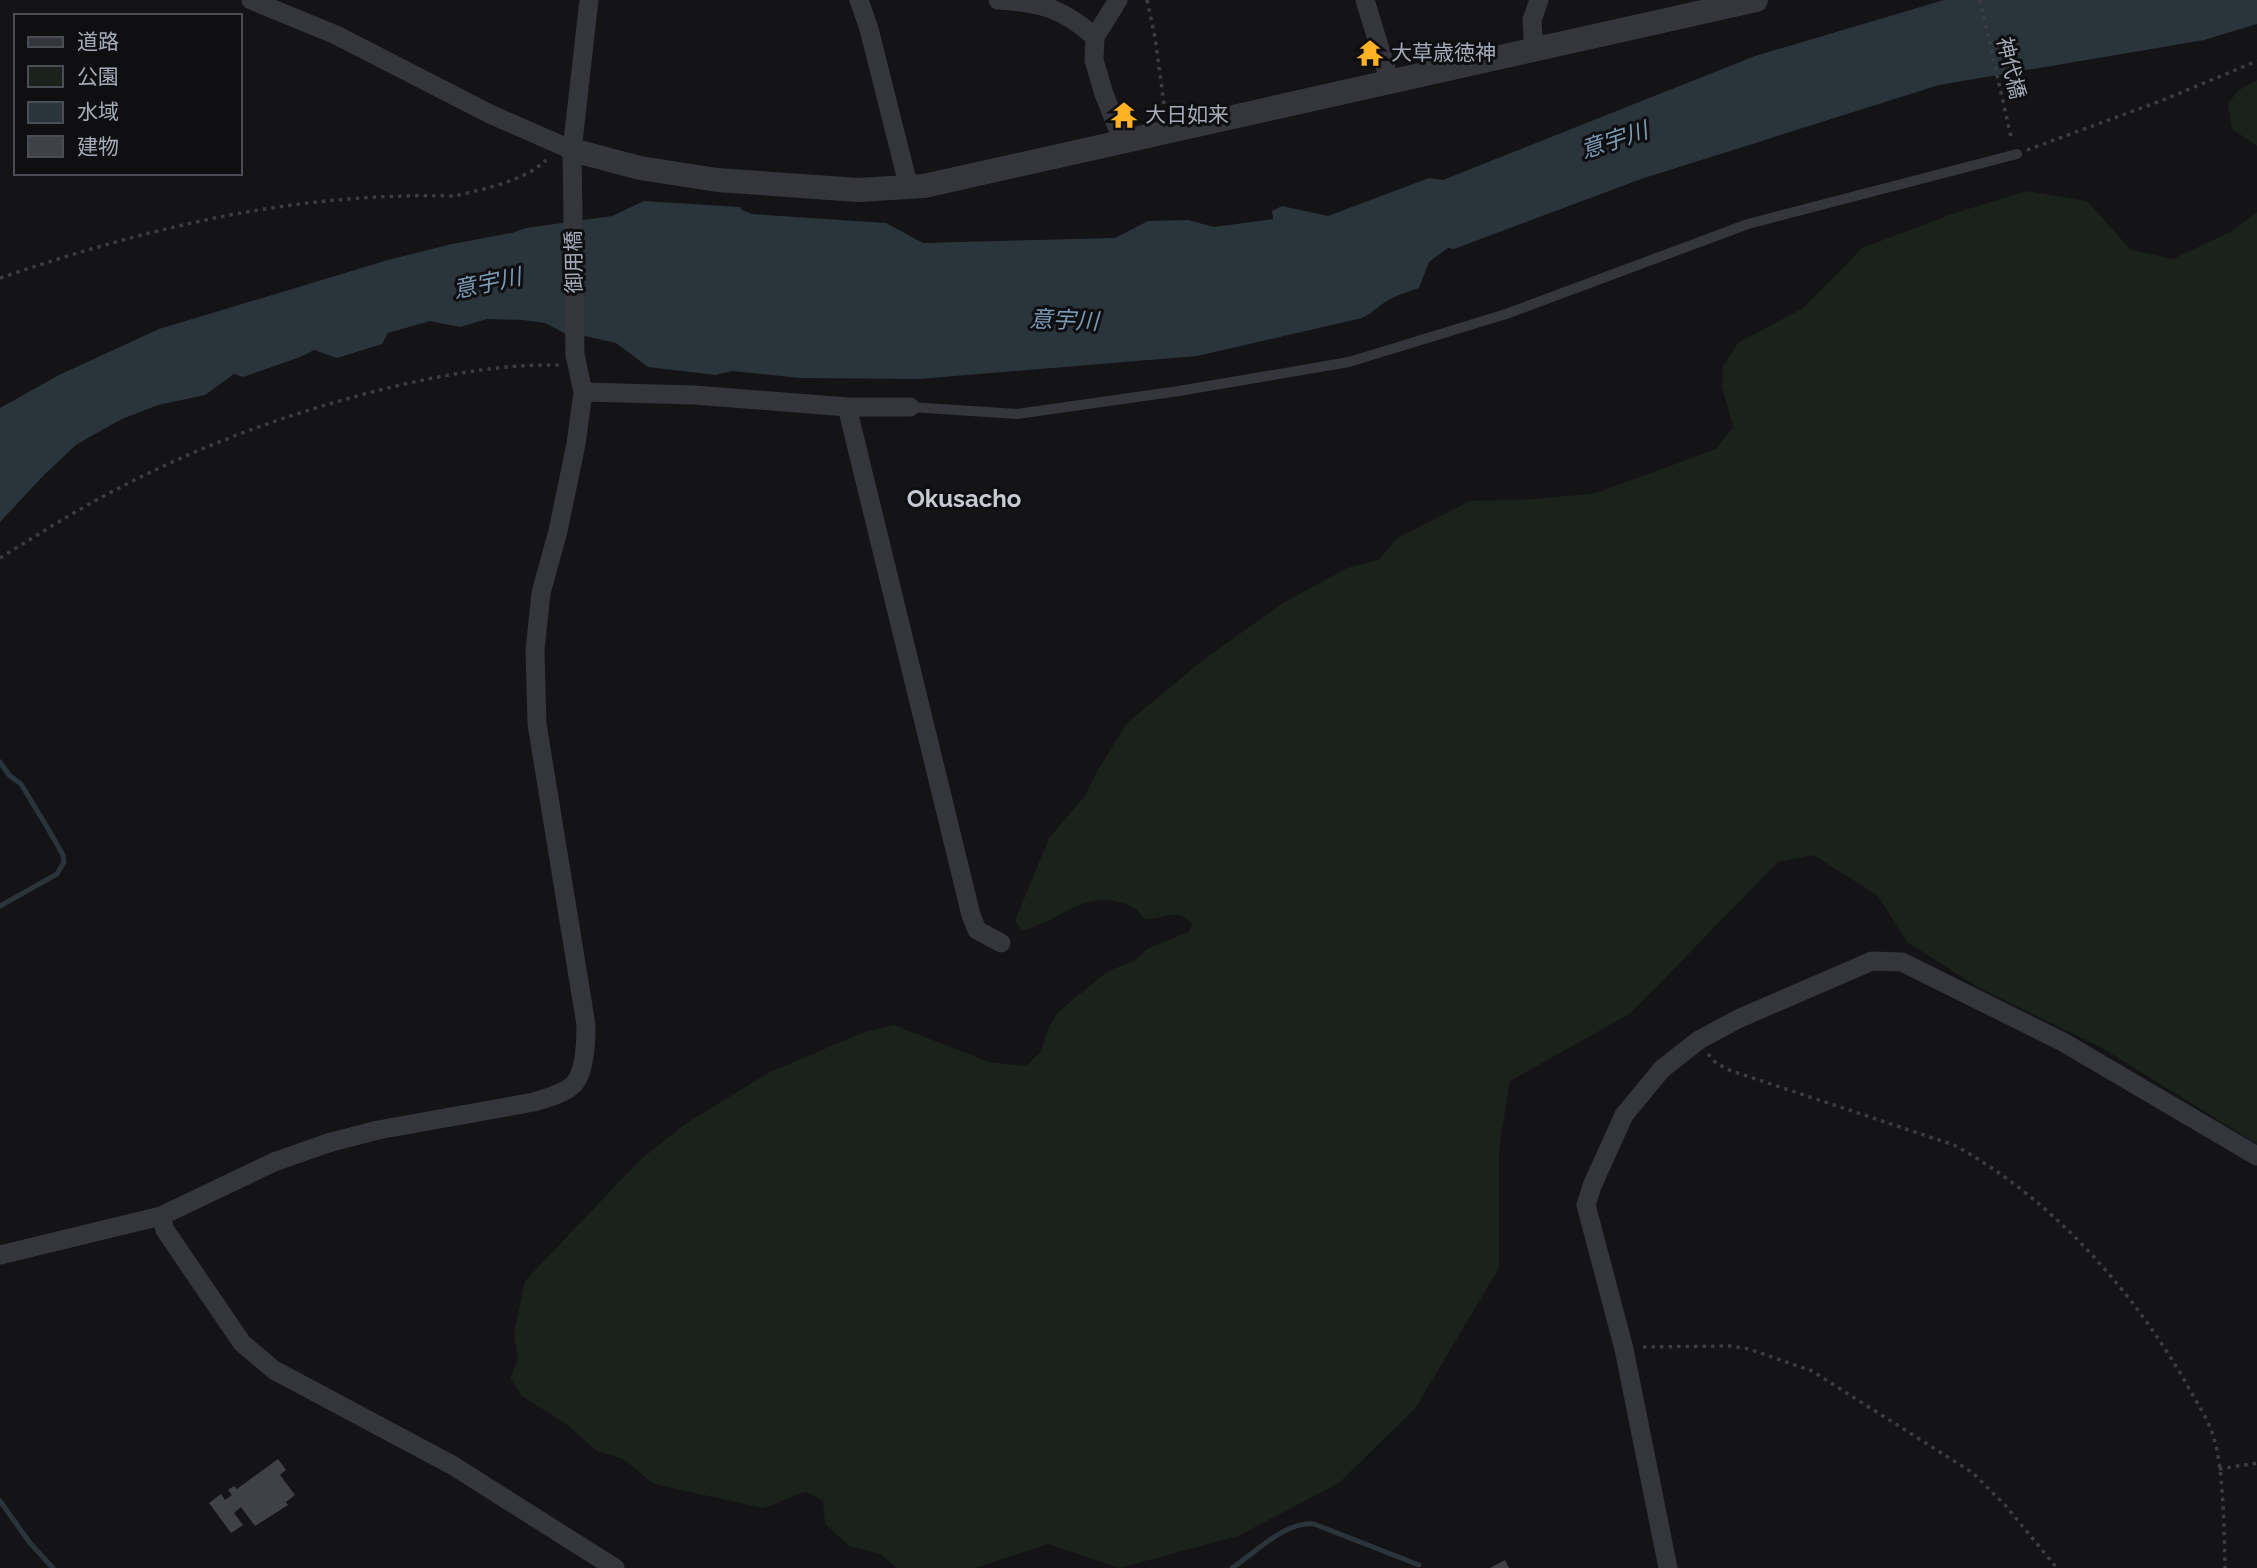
<svg xmlns="http://www.w3.org/2000/svg" width="2257" height="1568" viewBox="0 0 2257 1568" font-family="Raleway,'Noto Sans JP',sans-serif">
  <style>
    .green { fill: #1a221b }
    .water { fill: #2a343b }
    .lines { fill: none; stroke-linecap: round; stroke-linejoin: round }
    .stream { stroke: #2a343b; stroke-width: 5 }
    .building { fill: #404147 }
    .path { stroke: #3b3d43; stroke-width: 3.5; stroke-dasharray: 3.5 5; stroke-linecap: butt }
    .service { stroke: #35363c; stroke-width: 10 }
    .minor { stroke: #35363c; stroke-width: 19 }
    .tertiary { stroke: #35363c; stroke-width: 24 }
    .labels { text-anchor: middle; stroke-width: 6; stroke-linejoin: round; paint-order: stroke }
    .poi-label { font-size: 21px; fill: #a5abb8; stroke: #0f0f12; text-anchor: start }
    .street-label { font-size: 21px; fill: #a5abb8; stroke: #0f0f12 }
    .water-label { font-size: 23px; font-style: italic; fill: #7a9ab6; stroke: #0f0f12 }
    .quarter-label { font-size: 24px; font-weight: bold; fill: #c7cad3; stroke: #0f0f12 }
  </style>
  <rect width="100%" height="100%" fill="#141417"/>
  <path class="green" d="M2257,80V146L2232,129L2228,103L2239,90Z
    M2026,191L2087,201L2131,250L2173,259L2230,232L2257,212V1144L2102,1048L1981,989L1907,942L1878,896L1814,855L1778,862L1631,1013L1510,1081L1499,1149V1268L1416,1407L1339,1483L1238,1536L1119,1568L1048,1544L975,1568H897L880,1554L849,1546L825,1524L823,1501L806,1492C791,1495 778,1504 763,1508L654,1484L623,1459L597,1451L566,1424L522,1396L510,1378L518,1360L514,1333L525,1281L640,1160L684,1125L766,1074L862,1033L894,1025L989,1062L1026,1066L1041,1051L1048,1029L1058,1012L1108,971L1134,961L1147,949L1188,932L1193,925C1176,905 1166,920 1144,919C1137,909 1134,907 1122,903C1081,890 1059,923 1022,930L1015,921L1049,838L1085,796L1099,768L1127,723L1203,660L1283,603L1347,568L1379,560L1397,538L1470,501L1536,499L1596,493L1716,449L1733,427L1722,386L1723,366L1738,343L1803,308L1862,248L1952,214Z"/>
  <path class="water" d="M1944,0H2257V24L2204,40L1939,85L1641,179L1454,249L1448,248L1429,262L1419,288C1406,293 1392,296 1381,305C1374,310 1370,314 1362,318L1197,356L919,379L800,378L732,371L715,375L648,367L616,343L585,336L566,334L545,323L523,320L487,319L460,327L430,321L388,333L382,344L337,358L314,350L300,357L243,377L234,374L205,395L158,405L122,419L77,444L44,475L0,522V408L59,375L159,329L388,260L452,244L512,233L526,228L612,216L644,201L740,207L742,210L752,214L886,223L923,243L1115,238L1148,221L1188,220L1214,227L1273,219L1272,211L1282,206L1328,216L1429,178L1443,180L1755,56Z"/>
  <g class="lines">
    <path class="stream" d="M0,762L9,775L21,784L47,827L63,855L64,862L57,874L0,906
      M0,1501L30,1543L53,1568
      M1232,1568C1255,1553 1285,1521 1314,1524L1419,1565"/>
  </g>
  <path class="building" d="M1372,47L1376,56L1367,60L1364,50Z
    M278,1459L286,1470L280,1475L295,1495L286,1502L288,1505L255,1526L241,1507L234,1513L243,1525L231,1533L209,1503L221,1494L225,1500L232,1495L228,1490L234,1486L237,1489Z
    M1505,1560L1509,1568H1490Z"/>
  <g class="lines">
    <path class="path" d="M1147,0L1155,37L1165,112
      M1980,0L2012,141
      M2027,150L2163,100L2257,61
      M0,278C150,227 294,192 454,196C481,190 527,180 546,160
      M0,558C39,534 78,509 119,488C205,443 298,410 392,387C447,374 503,364 560,365
      M1708,1054L1716,1063L1729,1070L1954,1145C2051,1198 2131,1288 2186,1383C2195,1400 2207,1417 2213,1435C2224,1469 2224,1532 2225,1568
      M1643,1347L1730,1346L1749,1349L1812,1371L1973,1473L2005,1505L2057,1568
      M2219,1469L2257,1463"/>
    <path class="service" d="M910,407L1017,414L1179,391L1349,362L1506,314L1748,224L2017,154"/>
    <path class="minor" d="M251,0L336,35L490,114L572,150
      M859,0L869,29L909,188
      M998,0C1040,2 1062,8 1095,37L1118,0
      M1365,0L1390,82
      M1095,37L1094,60L1104,94L1123,142
      M1534,49L1532,20L1539,0
      M583,392L694,395L847,407H910
      M847,407L971,915L977,930L1001,943
      M161,1216L165,1230L242,1343L274,1370L452,1465L615,1568
      M0,1255L161,1216L274,1162L328,1143L378,1130L534,1102C546,1098 564,1094 574,1084C585,1072 586,1041 586,1025L537,724L535,650L541,593L558,531L576,444L583,392L575,355L572,150L589,0
      M1668,1568L1624,1349L1586,1205L1592,1186L1624,1115L1662,1069L1699,1040L1740,1018L1872,961L1902,962L2063,1042L2257,1156"/>
    <path class="tertiary" d="M572,150L640,168L717,180L858,190L924,186L1756,0"/>
  </g>
  <defs>
    <symbol id="temple-bare" viewBox="-9 -9 18 18"><path d="M0-6L5-2H3V0L6.5 2.5H4V6H1.5V3h-3V6H-4V2.5H-6.5L-3 0V-2H-5Z" fill="#ffb324" stroke="#0f0f12" stroke-width="2.5" paint-order="stroke"/></symbol>
  </defs>
  <g fill-rule="evenodd">
    <use href="#temple-bare" x="1351" y="34" width="38" height="38"/>
    <use href="#temple-bare" x="1105" y="96" width="38" height="38"/>
  </g>
  <g class="labels">
    <g class="poi-label">
      <text x="1391" y="60">大草歳徳神</text>
      <text x="1145" y="122">大日如来</text>
    </g>
    <g class="street-label">
      <text transform="translate(2011 68) rotate(77)" y="7">神代橋</text>
      <text transform="translate(574 262) rotate(-91)" y="7">御用橋</text>
    </g>
    <g class="water-label">
      <text transform="translate(1614 140) rotate(-18)" y="8">意宇川</text>
      <text transform="translate(487 283) rotate(-12)" y="8">意宇川</text>
      <text transform="translate(1064 320) rotate(2)" y="8">意宇川</text>
    </g>
    <g class="quarter-label">
      <text x="964" y="507">Okusacho</text>
    </g>
  </g>
  <rect x="14" y="14" width="228" height="161" fill="#0f0f12" stroke="#4b4d54" stroke-width="2"/>
  <rect x="28" y="37" width="35" height="10" fill="#35363c" stroke="#4b4d54" stroke-width="2"/>
  <text x="77" y="49" font-size="21" fill="#a5abb8">道路</text>
  <rect x="28" y="66" width="35" height="21" fill="#1a221b" stroke="#4b4d54" stroke-width="2"/>
  <text x="77" y="84" font-size="21" fill="#a5abb8">公園</text>
  <rect x="28" y="102" width="35" height="21" fill="#2a343b" stroke="#4b4d54" stroke-width="2"/>
  <text x="77" y="119" font-size="21" fill="#a5abb8">水域</text>
  <rect x="28" y="136" width="35" height="21" fill="#404147" stroke="#4b4d54" stroke-width="2"/>
  <text x="77" y="154" font-size="21" fill="#a5abb8">建物</text>
</svg>
